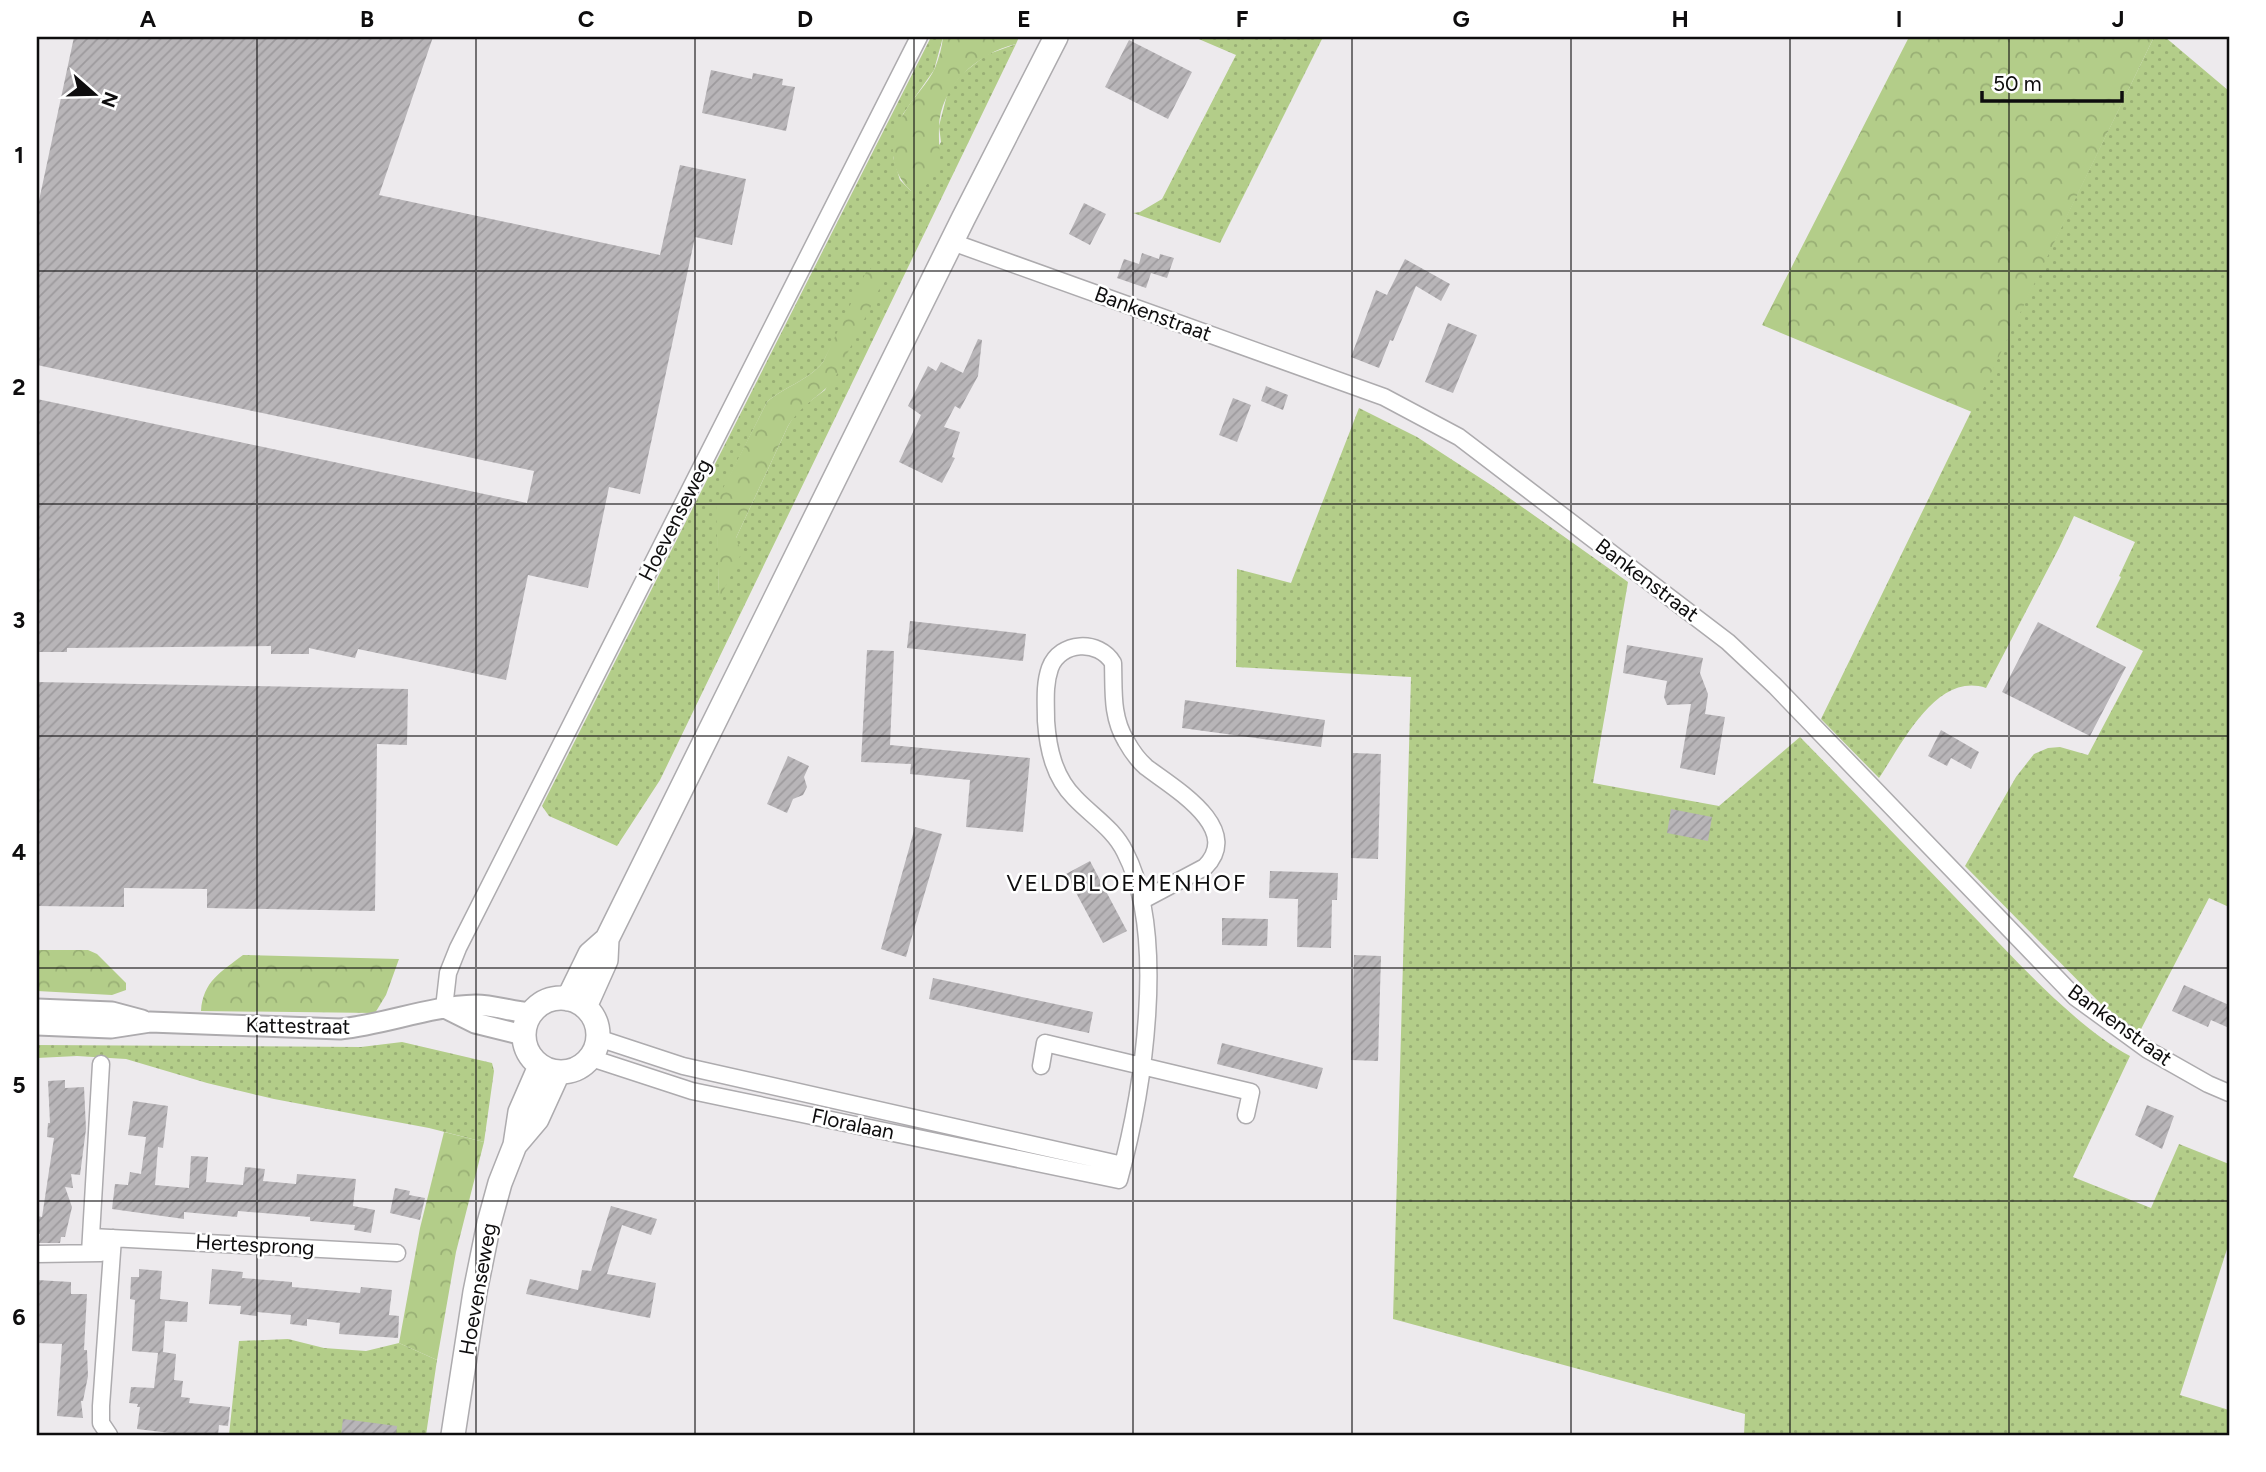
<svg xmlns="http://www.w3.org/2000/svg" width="2266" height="1472" viewBox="0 0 2266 1472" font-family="Figtree,sans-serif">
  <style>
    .grass { fill: url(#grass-dots); fill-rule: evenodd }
    .forest { fill: url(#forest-crowns) }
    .building { fill: url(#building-hatch) }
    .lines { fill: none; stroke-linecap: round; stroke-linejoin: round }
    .minor-casing { stroke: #adabae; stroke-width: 19 }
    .tertiary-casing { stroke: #adabae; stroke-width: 23 }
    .secondary-casing { stroke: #adabae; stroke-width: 26 }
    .minor { stroke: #fff; stroke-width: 16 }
    .tertiary { stroke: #fff; stroke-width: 19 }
    .secondary { stroke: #fff; stroke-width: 23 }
    .grid { fill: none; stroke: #0e0d0e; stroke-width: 2; stroke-opacity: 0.55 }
    .labels { text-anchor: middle; stroke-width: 5; stroke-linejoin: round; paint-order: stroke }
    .street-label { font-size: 21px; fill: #0e0d0e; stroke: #fff }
    .neighbourhood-label { font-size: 23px; letter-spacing: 2px; fill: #0e0d0e; stroke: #fff }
    .neatline { fill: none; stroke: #0e0d0e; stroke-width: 2.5 }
    .grid-label { font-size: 23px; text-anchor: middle; font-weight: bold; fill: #0e0d0e }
  </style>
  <defs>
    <pattern id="grass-dots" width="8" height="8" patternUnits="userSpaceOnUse" patternTransform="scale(1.75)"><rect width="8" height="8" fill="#b3cd89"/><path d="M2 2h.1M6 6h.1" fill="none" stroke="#99af75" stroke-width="1.8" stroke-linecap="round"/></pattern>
    <pattern id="forest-crowns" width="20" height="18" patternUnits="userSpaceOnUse" patternTransform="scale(1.75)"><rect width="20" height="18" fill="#b3cd89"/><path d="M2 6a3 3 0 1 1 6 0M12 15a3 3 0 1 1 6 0" fill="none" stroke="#99af75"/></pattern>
    <pattern id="building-hatch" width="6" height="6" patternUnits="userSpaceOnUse" patternTransform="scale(1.75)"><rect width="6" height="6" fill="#b8b5b8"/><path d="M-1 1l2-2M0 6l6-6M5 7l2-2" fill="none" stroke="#9d9a9d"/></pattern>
  </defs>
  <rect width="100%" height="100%" fill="#edeaed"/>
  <path class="grass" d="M931,37H943L934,70L903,114L893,157L900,180L911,191L941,142L939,126L948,91L962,74L986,55L1016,44L660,780L617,846L549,816L542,806ZM872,268L883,271L825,390L797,411L788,426L736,538L719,597L717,502L767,402C785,386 808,381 823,362Z
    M1194,37H1323L1220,243L1133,213L1140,212L1162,199L1236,55Z
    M2154,37H2165L2229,91V907L2209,898L2139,1033L2104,1007L1965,866L2016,777L2034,754L2048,748L2060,747L2088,755L2143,651L2096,627L2121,577L2119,576L2135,542L2074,516L2059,548L1986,688C1936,671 1901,746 1879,778L1821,719Z
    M1359,408L1417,437L1491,485L1628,582L1593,783L1719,806L1800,737C1860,798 1919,860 1979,922C2020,965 2079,1029 2130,1056L2073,1177L2151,1208L2179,1144L2229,1164V1243L2180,1395L2229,1410V1435H1744L1745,1414L1393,1319L1411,677L1236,667L1237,569L1291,583Z
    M402,1042L492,1063L494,1071L484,1142L429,1128L274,1099L207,1083L126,1059L77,1056L37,1058V1045L361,1047Z
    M288,1339L324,1348L366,1351L399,1343L437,1360L426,1435H229L239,1341Z"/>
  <path class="forest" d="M943,37H1019L1016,44C977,53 940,87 939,127C938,161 946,160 924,188L911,191C888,169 888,140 904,113C913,97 928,84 935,68C939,58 942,47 943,37Z
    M1909,37H2154L1972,412L1762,325Z
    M872,268H877L887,274L834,380C818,398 802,404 788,426L736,538L741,551L739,560L719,599L716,502L767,402C785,386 808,381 823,362L866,272Z
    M37,950H88L97,954L126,983V990L112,995L37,991Z
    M243,955L399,959L386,995L375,1013L201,1011C203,981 221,972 243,955Z
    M444,1132L484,1142L456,1252L437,1360L399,1343L420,1228Z"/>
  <path class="building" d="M74,37H433L379,195L660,255L680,165L746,179L732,245L695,237L640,494L609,487L588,588L528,575L506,680L358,649L355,658L309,648V654H271V646L67,648V652H37V399L527,503L534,471L37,365V210Z
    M1129,40L1192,72L1168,119L1105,87Z
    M711,70L752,79L753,73L783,79L782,85L795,87L786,131L702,113Z
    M1084,203L1106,214L1090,245L1069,234Z
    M1142,253L1159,259L1160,254L1174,258L1167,278L1151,273L1146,288L1117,278L1124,259L1139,264Z
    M1405,259L1450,284L1441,301L1416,286L1393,341L1390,340L1379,368L1351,357L1376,290L1387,295Z
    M1448,323L1477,335L1453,393L1425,382Z
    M978,339L982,340L978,376L960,409L955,406L944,427L960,432L952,457L955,458L942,483L899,462L921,415L908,406L928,366L936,371L941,362L963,373Z
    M1266,386L1288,395L1283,410L1261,401Z
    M1233,398L1251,405L1237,442L1219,435Z
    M910,621L1026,634L1023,661L907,648Z
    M2038,622L2126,667L2090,736L2002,692Z
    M1627,645L1703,658L1700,673L1708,694L1705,714L1725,717L1715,775L1680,768L1691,704L1667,705L1664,697L1667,681L1623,673Z
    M867,650L894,651L890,745L1030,758L1023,832L966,827L970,780L910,774L911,764L861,762Z
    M37,682L408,689L407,745L377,744L375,911L207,908V889L124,888V907L37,906Z
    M1185,700L1325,720L1321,747L1182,728Z
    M1941,730L1979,752L1971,769L1951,758L1947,766L1928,756Z
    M1353,753L1381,754L1378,859L1351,858Z
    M788,756L809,766L804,777L807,787L803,795L793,799L787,813L767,804Z
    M1671,809L1712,817L1708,841L1667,833Z
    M915,827L942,834L906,957L881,949Z
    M1090,861L1127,931L1103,943L1066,874Z
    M1270,871L1338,873L1337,900H1332L1331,948L1297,947L1298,899L1269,898Z
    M1222,918L1268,919L1267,946L1222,945Z
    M1354,955L1381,956L1378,1061L1351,1060Z
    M933,978L1093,1012L1089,1033L929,999Z
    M2184,985L2229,1005V1028L2211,1020L2208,1027L2172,1011Z
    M1222,1043L1323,1068L1317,1089L1217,1064Z
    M65,1080V1088L84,1087L86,1129L80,1175L71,1174L73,1188L65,1187L72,1207L65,1237H61L60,1243H39L40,1234H37V1216L42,1217L54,1138L47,1137L48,1123H50L48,1081Z
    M133,1101L168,1106L163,1148L158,1147L155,1185L189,1188L191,1156L208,1157L206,1182L243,1185L245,1167L265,1169L263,1181L296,1184L297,1174L356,1179L353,1206L375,1210L371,1233L354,1230L355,1225L310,1221V1217L238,1211L237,1217L184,1212V1219L112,1209L115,1184L128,1185L130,1172L141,1174L146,1137L128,1135Z
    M2147,1105L2174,1116L2162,1149L2135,1135Z
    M395,1188L410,1191L409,1195L425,1198L420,1220L390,1213Z
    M611,1206L657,1219L651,1235L622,1225L607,1274L656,1283L650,1318L526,1294L530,1279L578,1290L582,1270L591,1271Z
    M139,1269L162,1271L160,1299L188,1302L187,1322L165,1321L163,1352L176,1354L174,1380L183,1381L181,1397L190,1398L189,1403L230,1407L228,1426L219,1425L218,1435H187L137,1429L140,1407H137L138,1404L129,1403L131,1387L154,1388L158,1353L132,1351L135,1300L130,1299L131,1277H139Z
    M212,1269L243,1272L242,1278L292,1282V1287L360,1293L361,1287L392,1290L389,1315L399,1316L398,1338L339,1334L340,1323L307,1319V1326L290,1324L291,1315L257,1312V1316L240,1314L241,1306L209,1304Z
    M37,1280L71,1282V1294H87L84,1350H87L88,1376L83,1401H81L83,1418L57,1416L62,1344L37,1343Z
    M343,1419L397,1426L396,1435H341Z"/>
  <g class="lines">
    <defs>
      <path id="minor" d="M952,242L1384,397L1459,437L1728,642L1775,686L2075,997L2148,1050L2208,1084L2229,1093
        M444,1008L448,973L458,948L919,37
        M598,1038L683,1066L1123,1165
        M591,1058L692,1091L1119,1180C1143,1092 1168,935 1125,852C1114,829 1092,816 1075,798C1054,777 1048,749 1046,721C1046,703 1044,685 1050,668C1060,641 1099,639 1113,663C1114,690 1111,716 1126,741C1131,750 1138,760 1146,767C1172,787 1244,828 1205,867L1143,900
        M1041,1066L1045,1043L1251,1092L1246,1115
        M91,1237L397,1253
        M90,1253L101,1064
        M37,1254L101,1253
        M109,1435L101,1423V1406L113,1238"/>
      <path id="tertiary" d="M445,1008L475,1023L523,1035
        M37,1009L112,1012L142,1020
        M37,1025L111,1028L150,1022L340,1029C387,1024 429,1006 476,1005C494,1005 513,1012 531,1013"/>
      <path id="secondary" d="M524 1035a37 37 0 1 1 74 0a37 37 0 1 1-74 0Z
        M568,999L590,954L607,939L963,219L1056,37
        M585,1007L606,960L607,939
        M515,1145L537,1119L558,1073
        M453,1435L475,1292L489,1223L500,1183L515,1145L520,1112L540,1066"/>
    </defs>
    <use href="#minor" class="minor-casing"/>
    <use href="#tertiary" class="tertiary-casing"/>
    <use href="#secondary" class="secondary-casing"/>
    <use href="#minor" class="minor"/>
    <use href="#tertiary" class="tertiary"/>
    <use href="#secondary" class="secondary"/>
  </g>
  <path class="grid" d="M257,37V1435M476,37V1435M695,37V1435M914,37V1435M1133,37V1435M1352,37V1435M1571,37V1435M1790,37V1435M2009,37V1435M37,271H2229M37,504H2229M37,736H2229M37,968H2229M37,1201H2229"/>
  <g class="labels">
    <g class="street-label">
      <text transform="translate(1153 314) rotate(20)" y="7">Bankenstraat</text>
      <text transform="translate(675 520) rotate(-63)" y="7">Hoevenseweg</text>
      <text transform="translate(1647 580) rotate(37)" y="7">Bankenstraat</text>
      <text transform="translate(2120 1025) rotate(36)" y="7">Bankenstraat</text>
      <text transform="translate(298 1026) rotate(1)" y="7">Kattestraat</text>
      <text transform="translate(853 1124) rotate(12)" y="7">Floralaan</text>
      <text transform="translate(255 1245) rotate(3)" y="7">Hertesprong</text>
      <text transform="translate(478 1289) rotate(-80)" y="7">Hoevenseweg</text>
    </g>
    <g class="neighbourhood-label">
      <text x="1127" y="891">VELDBLOEMENHOF</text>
    </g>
  </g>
  <rect width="2266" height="1472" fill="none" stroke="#ffffff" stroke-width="77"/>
  <g transform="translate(94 94) rotate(110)" stroke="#ffffff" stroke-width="5" paint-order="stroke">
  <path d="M0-5L12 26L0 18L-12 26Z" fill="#0e0d0e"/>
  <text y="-10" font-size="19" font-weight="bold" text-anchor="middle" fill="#0e0d0e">N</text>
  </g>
  <path d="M1982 91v10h140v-10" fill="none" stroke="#0e0d0e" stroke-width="3.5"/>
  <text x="1993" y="91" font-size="21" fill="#0e0d0e" stroke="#ffffff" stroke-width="5" paint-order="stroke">50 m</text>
  <rect x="38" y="38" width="2190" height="1396" class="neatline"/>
  <g class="grid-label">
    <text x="148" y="27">A</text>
    <text x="367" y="27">B</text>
    <text x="586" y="27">C</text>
    <text x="805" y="27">D</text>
    <text x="1024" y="27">E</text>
    <text x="1242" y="27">F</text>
    <text x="1461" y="27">G</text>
    <text x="1680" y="27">H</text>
    <text x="1899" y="27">I</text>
    <text x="2118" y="27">J</text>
    <text x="19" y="163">1</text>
    <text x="19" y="395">2</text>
    <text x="19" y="628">3</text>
    <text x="19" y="860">4</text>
    <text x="19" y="1093">5</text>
    <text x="19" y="1325">6</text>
  </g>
</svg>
